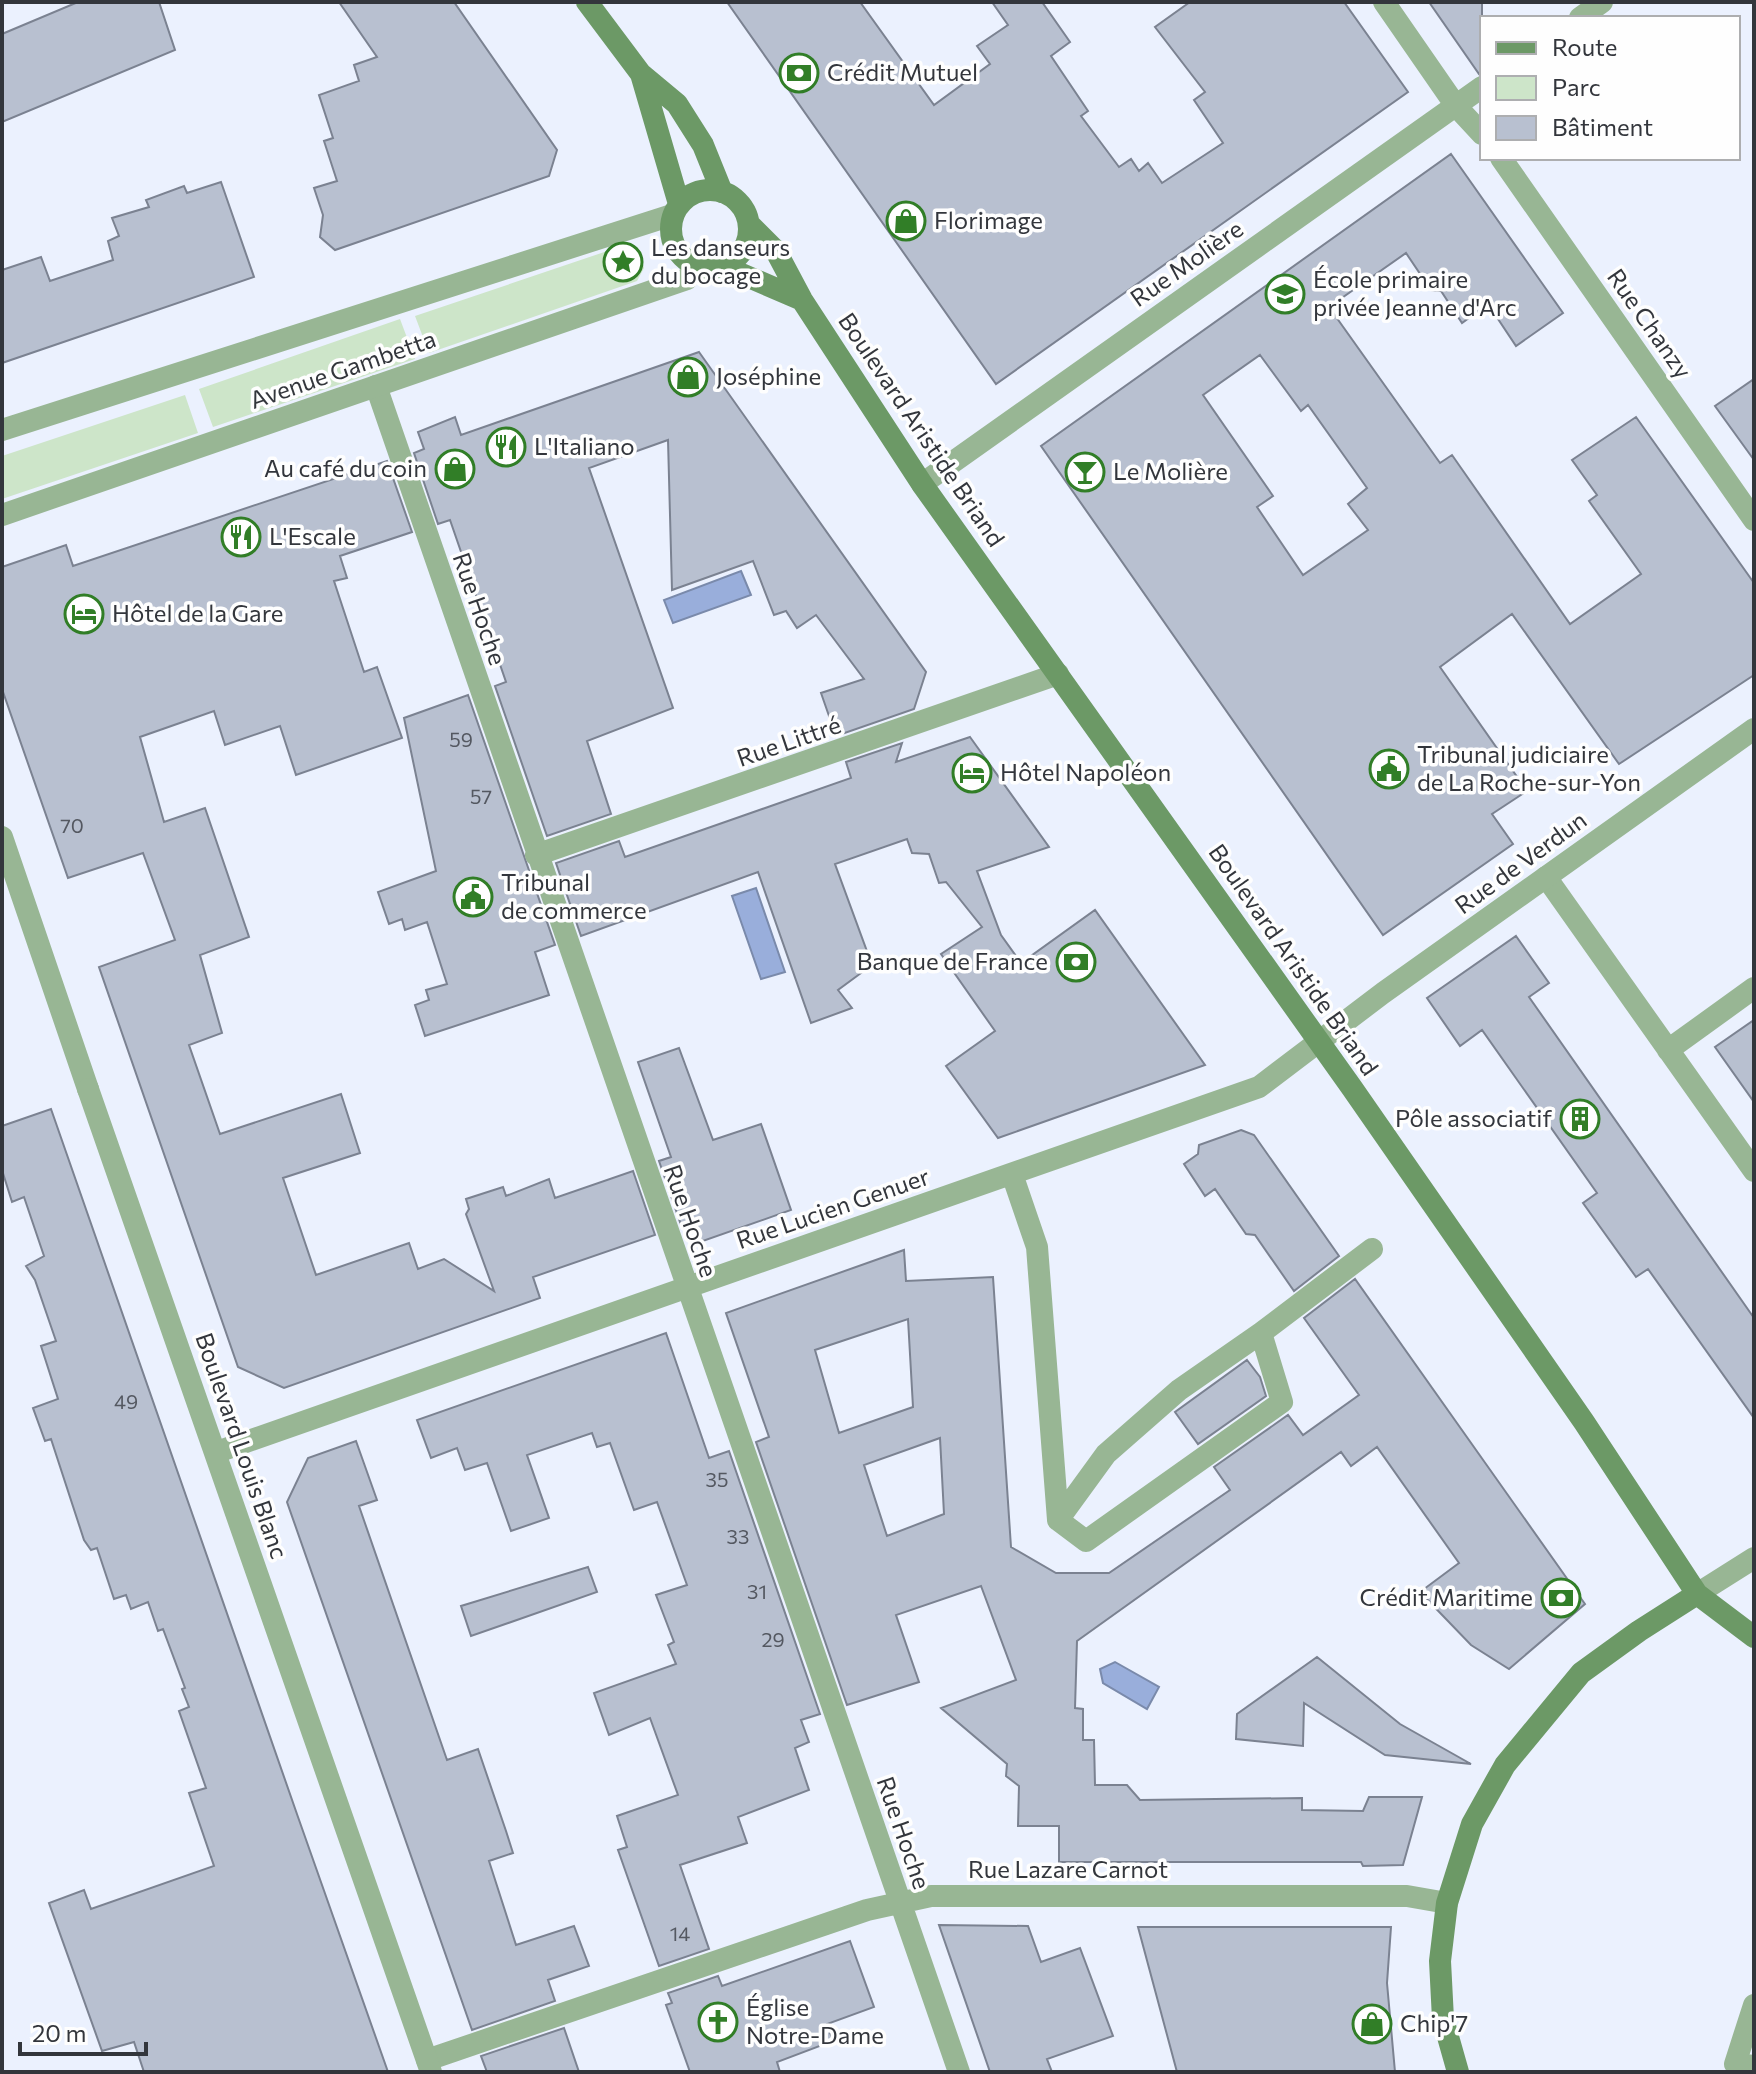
<svg xmlns="http://www.w3.org/2000/svg" width="1756" height="2074" viewBox="0 0 1756 2074" font-family="Commissioner,sans-serif">
  <style>
    .green { fill: #cde5c9 }
    .water { fill: #99aedb; stroke: #7a8aab; stroke-width: 2 }
    .building { fill: #b8c0d0; stroke: #7b8291; stroke-width: 2; fill-rule: evenodd }
    .lines { fill: none; stroke-linecap: round; stroke-linejoin: round }
    .pedestrian { stroke: #98b694; stroke-width: 22 }
    .minor { stroke: #98b694; stroke-width: 22 }
    .tertiary { stroke: #98b694; stroke-width: 22 }
    .secondary { stroke: #6c9966; stroke-width: 22 }
    .labels { text-anchor: middle; stroke-width: 7; stroke-linejoin: round; paint-order: stroke }
    .number-label { font-size: 20px; fill: #545861 }
    .poi-label { font-size: 24px; fill: #33363c; stroke: #fefefe; text-anchor: start }
    .street-label { font-size: 24px; fill: #33363c; stroke: #fefefe }
  </style>
  <rect width="100%" height="100%" fill="#ebf1fe"/>
  <path class="green" d="M628,244L640,253L644,268L637,281L429,353L415,316Z
    M400,319L415,359L213,427L199,389Z
    M185,395L198,433L2,499V456Z"/>
  <path class="water" d="M741,571L751,595L673,623L664,600Z
    M756,888L785,972L761,979L732,896Z
    M1115,1662L1159,1687L1147,1709L1103,1683L1100,1669Z"/>
  <path class="building" d="M78,2H159L175,50L2,122V34Z
    M339,2H454L557,150L549,176L335,250L320,237L323,215L314,188L337,181L324,141L333,138L319,95L359,81L354,65L377,57Z
    M727,2H860L934,105L990,64L977,46L1008,25L992,2H1042L1070,42L1051,56L1088,111L1081,116L1119,167L1131,159L1139,171L1148,163L1162,183L1223,143L1194,100L1205,92L1155,27L1190,2H1344L1408,92L996,384Z
    M1429,2H1482V73L1479,74Z
    M1451,154L1563,313L1516,346L1488,304L1462,323L1441,291L1431,290L1406,253L1329,307L1440,463L1452,455L1570,624L1641,574L1589,501L1597,495L1572,460L1636,417L1754,583V675L1619,764L1512,614L1440,667L1527,791L1492,814L1513,844L1383,935L1041,446ZM1260,355L1301,411L1308,405L1367,488L1348,504L1368,530L1303,575L1257,507L1273,496L1203,395Z
    M221,182L254,277L2,363V270L41,257L50,281L113,260L108,241L119,236L112,218L149,207L146,200L184,186L187,193Z
    M699,352L926,672L914,709L836,736L821,693L864,679L816,615L797,628L786,611L774,615L753,561L672,590L668,440L589,468L673,708L587,741L611,814L547,836L495,686L506,682L450,520L438,524L414,453L424,449L418,432L455,417L461,435Z
    M1754,379V460L1715,406Z
    M387,461L412,532L340,556L347,578L334,581L364,672L377,667L402,738L296,775L280,726L225,745L214,711L140,737L164,822L205,808L249,937L200,955L222,1033L189,1045L220,1134L341,1094L360,1153L283,1178L316,1275L409,1243L418,1269L444,1259L494,1291L466,1214L469,1209L466,1199L503,1187L506,1196L549,1179L555,1198L633,1171L655,1235L533,1277L540,1298L284,1388L238,1367L99,967L175,940L143,853L68,878L2,689V567L66,545L73,566Z
    M468,695L555,945L535,952L549,995L425,1036L415,1005L429,1000L426,990L447,984L427,922L405,930L402,919L389,924L378,892L436,871L404,718Z
    M970,737L1049,847L977,871L1001,935L1021,963L1095,910L1205,1065L998,1138L946,1066L995,1031L941,954L982,927L946,882L939,883L929,854L912,853L907,839L835,864L872,965L838,990L852,1008L811,1023L758,872L581,936L556,863L619,841L625,857L851,778L846,762L902,743L896,762Z
    M1516,936L1549,983L1529,997L1754,1318V1418L1648,1269L1636,1277L1583,1203L1597,1193L1482,1030L1460,1046L1427,998Z
    M1754,1020V1102L1715,1047Z
    M679,1048L713,1140L761,1124L791,1210L700,1242L693,1221L681,1225L659,1161L671,1157L638,1062Z
    M51,1109L298,1817L388,2072H144L134,2042L102,2051L49,1903L84,1890L91,1909L214,1866L189,1793L206,1788L179,1711L189,1707L182,1689L185,1688L163,1629L158,1631L148,1602L131,1609L126,1595L114,1599L97,1548L91,1550L84,1540L51,1439L45,1441L33,1408L58,1399L41,1346L56,1341L35,1280L26,1266L44,1256L24,1197L12,1202L2,1170V1126Z
    M1241,1130L1254,1135L1339,1256L1294,1291L1255,1235L1246,1234L1215,1189L1205,1196L1184,1164L1198,1154L1199,1145Z
    M904,1250L906,1281L993,1277L1011,1547L1056,1573H1109L1230,1490L1214,1467L1288,1415L1303,1435L1359,1395L1304,1318L1355,1279L1585,1604L1509,1669L1471,1645L1420,1592L1459,1563L1377,1447L1351,1466L1341,1452L1077,1641L1075,1708L1083,1709V1740H1094L1095,1785H1127L1140,1800L1302,1798V1810L1363,1811L1369,1797H1422L1403,1865L1363,1866L1361,1862H1059V1826H1018L1019,1786L1006,1776L1007,1764L941,1708L1016,1680L981,1586L896,1615L919,1682L847,1705L756,1442L769,1437L726,1313ZM908,1319L913,1407L839,1433L815,1350ZM940,1438L944,1514L887,1536L864,1465Z
    M666,1333L709,1458L729,1451L820,1714L801,1720L809,1742L795,1748L809,1790L738,1817L747,1843L680,1865L709,1949L659,1966L618,1850L627,1847L617,1816L678,1795L650,1718L609,1735L594,1693L676,1664L668,1645L674,1642L656,1595L687,1585L657,1502L634,1510L610,1443L597,1447L592,1433L527,1455L549,1518L511,1531L487,1463L465,1470L457,1448L431,1458L417,1420Z
    M1247,1360L1260,1377L1266,1396L1198,1444L1175,1412Z
    M356,1441L377,1500L359,1506L447,1760L478,1749L506,1831L513,1853L489,1861L516,1945L574,1926L589,1966L548,1980L555,2001L472,2030L287,1502L308,1458Z
    M588,1567L597,1592L471,1636L461,1606Z
    M1317,1657L1400,1724L1471,1764L1385,1755L1304,1703L1303,1746L1236,1739L1237,1714Z
    M939,1925L1028,1926L1041,1962L1080,1948L1113,2036L1047,2059L1052,2072H990Z
    M1138,1927H1391L1387,1983L1395,2072H1177Z
    M850,1941L874,2007L827,2024L833,2041L777,2062L780,2072H690L666,2005L672,2003L668,1993L718,1976L722,1986Z
    M564,2028L579,2072H487L481,2056Z"/>
  <g class="lines">
    <path class="pedestrian" d="M1546,877L1754,1171
      M1668,1050L1754,988
      M1754,2005L1735,2064L1754,2066"/>
    <path class="minor" d="M1384,2L1456,106L1482,134
      M1580,18L1602,2
      M1501,158L1754,520
      M376,386L959,2072
      M922,484L1482,87
      M2,837L88,1089
      M536,855L1058,674
      M1012,1174L1037,1247L1058,1520L1086,1541L1282,1402L1261,1333L1372,1249
      M217,1452L1259,1087L1383,993L1754,729
      M1058,1520L1106,1454L1179,1390L1261,1333
      M427,2060L867,1910L931,1896H1407L1447,1903"/>
    <path class="tertiary" d="M2,430L672,215
      M2,515L678,282L687,279L696,266
      M88,1089L431,2072
      M1697,1594L1754,1558"/>
    <path class="secondary" d="M587,2L641,74L677,104L703,145L722,192
      M641,74L679,204
      M671 229a39 39 0 1 1 78 0a39 39 0 1 1-78 0Z
      M749,224L776,251L802,300L922,484L1352,1088L1584,1422L1697,1594L1754,1637
      M723,266L802,300
      M1458,2072L1443,2019L1440,1961L1447,1903L1472,1824L1505,1765L1581,1673L1639,1631L1697,1594"/>
  </g>
  <defs>
    <symbol id="bank-ring" viewBox="-11 -11 22 22"><circle r="9.5" fill="#fefefe" stroke="#317e27" stroke-width="1.5"/><path d="M-6-4H6V4H-6ZM0-2.3a2.3 2.3 0 1 0 0 4.6a2.3 2.3 0 1 0 0-4.6Z" fill="#317e27"/></symbol>
    <symbol id="shop-ring" viewBox="-11 -11 22 22"><circle r="9.5" fill="#fefefe" stroke="#317e27" stroke-width="1.5"/><path d="M-5-2.5h2.3a2.7 3.5 0 0 1 5.4 0H5L5.5 6h-11ZM-1.5-2.5h3a1.5 2.3 0 0 0-3 0Z" fill="#317e27"/></symbol>
    <symbol id="sight-ring" viewBox="-11 -11 22 22"><circle r="9.5" fill="#fefefe" stroke="#317e27" stroke-width="1.5"/><path d="M0-6L1.8-2.2L6-1.7L2.9 1.2L3.7 5.4L0 3.3L-3.7 5.4L-2.9 1.2L-6-1.7L-1.8-2.2Z" fill="#317e27"/></symbol>
    <symbol id="school-ring" viewBox="-11 -11 22 22"><circle r="9.5" fill="#fefefe" stroke="#317e27" stroke-width="1.5"/><path d="M0-5L7-2L0 1L-7-2ZM-4 1L0 2.5L4 1V4Q0 6-4 4Z" fill="#317e27"/></symbol>
    <symbol id="restaurant-ring" viewBox="-11 -11 22 22"><circle r="9.5" fill="#fefefe" stroke="#317e27" stroke-width="1.5"/><path d="M-5-6h1v4h1v-4h1v4h1v-4h1v5L-1.5 .5V6h-2V.5L-5-1ZM5-6V6H3V1.5H1.5Q1.5-4 5-6Z" fill="#317e27"/></symbol>
    <symbol id="bar-ring" viewBox="-11 -11 22 22"><circle r="9.5" fill="#fefefe" stroke="#317e27" stroke-width="1.5"/><path d="M-6-5H6L.8 .8V4.5H3.5V6h-7V4.5H-.8V.8Z" fill="#317e27"/></symbol>
    <symbol id="hotel-ring" viewBox="-11 -11 22 22"><circle r="9.5" fill="#fefefe" stroke="#317e27" stroke-width="1.5"/><path d="M-6-4.5h1.5V1H6V5H4.5V3h-9V5H-6ZM-4 0a1.8 1.8 0 1 1 3.6 0ZM.5 0V-2.5h3Q6-2.5 6 0Z" fill="#317e27"/></symbol>
    <symbol id="civic-ring" viewBox="-11 -11 22 22"><circle r="9.5" fill="#fefefe" stroke="#317e27" stroke-width="1.5"/><path d="M-.6-6.5H3V-4.5H.6V-3L4-1V1h2V6H-6V1h2V-1L-.6-3ZM-1.2 2.5V6h2.4V2.5Z" fill="#317e27"/></symbol>
    <symbol id="building-ring" viewBox="-11 -11 22 22"><circle r="9.5" fill="#fefefe" stroke="#317e27" stroke-width="1.5"/><path d="M-4-6H4V6H1V3H-1V6H-4ZM-2.5-4.3h1.7v1.8h-1.7ZM.8-4.3h1.7v1.8H.8ZM-2.5-1h1.7V.8h-1.7ZM.8-1h1.7V.8H.8Z" fill="#317e27"/></symbol>
    <symbol id="church-ring" viewBox="-11 -11 22 22"><circle r="9.5" fill="#fefefe" stroke="#317e27" stroke-width="1.5"/><path d="M-1.2-6h2.4v3.5h3.3v2.4h-3.3V6h-2.4V-.1h-3.3v-2.4h3.3Z" fill="#317e27"/></symbol>
  </defs>
  <g fill-rule="evenodd">
    <use href="#bank-ring" x="777" y="51" width="44" height="44"/>
    <use href="#shop-ring" x="884" y="199" width="44" height="44"/>
    <use href="#sight-ring" x="601" y="240" width="44" height="44"/>
    <use href="#school-ring" x="1263" y="272" width="44" height="44"/>
    <use href="#shop-ring" x="666" y="355" width="44" height="44"/>
    <use href="#restaurant-ring" x="484" y="425" width="44" height="44"/>
    <use href="#shop-ring" x="433" y="447" width="44" height="44"/>
    <use href="#bar-ring" x="1063" y="450" width="44" height="44"/>
    <use href="#restaurant-ring" x="219" y="515" width="44" height="44"/>
    <use href="#hotel-ring" x="62" y="592" width="44" height="44"/>
    <use href="#civic-ring" x="1367" y="747" width="44" height="44"/>
    <use href="#hotel-ring" x="950" y="751" width="44" height="44"/>
    <use href="#civic-ring" x="451" y="875" width="44" height="44"/>
    <use href="#bank-ring" x="1054" y="940" width="44" height="44"/>
    <use href="#building-ring" x="1558" y="1097" width="44" height="44"/>
    <use href="#bank-ring" x="1539" y="1576" width="44" height="44"/>
    <use href="#church-ring" x="696" y="2000" width="44" height="44"/>
    <use href="#shop-ring" x="1350" y="2002" width="44" height="44"/>
  </g>
  <g class="labels">
    <g class="number-label">
      <text x="461" y="747">59</text>
      <text x="481" y="804">57</text>
      <text x="72" y="833">70</text>
      <text x="126" y="1409">49</text>
      <text x="717" y="1487">35</text>
      <text x="738" y="1544">33</text>
      <text x="757" y="1599">31</text>
      <text x="773" y="1647">29</text>
      <text x="680" y="1941">14</text>
    </g>
    <g class="poi-label">
      <text x="827" y="81">Crédit Mutuel</text>
      <text x="934" y="229">Florimage</text>
      <text x="651" y="256">Les danseurs<tspan x="651" dy="28">du bocage</tspan></text>
      <text x="1313" y="288">École primaire<tspan x="1313" dy="28">privée Jeanne d'Arc</tspan></text>
      <text x="716" y="385">Joséphine</text>
      <text x="534" y="455">L'Italiano</text>
      <text x="427" y="477" text-anchor="end">Au café du coin</text>
      <text x="1113" y="480">Le Molière</text>
      <text x="269" y="545">L'Escale</text>
      <text x="112" y="622">Hôtel de la Gare</text>
      <text x="1417" y="763">Tribunal judiciaire<tspan x="1417" dy="28">de La Roche-sur-Yon</tspan></text>
      <text x="1000" y="781">Hôtel Napoléon</text>
      <text x="501" y="891">Tribunal<tspan x="501" dy="28">de commerce</tspan></text>
      <text x="1048" y="970" text-anchor="end">Banque de France</text>
      <text x="1552" y="1127" text-anchor="end">Pôle associatif</text>
      <text x="1533" y="1606" text-anchor="end">Crédit Maritime</text>
      <text x="746" y="2016">Église<tspan x="746" dy="28">Notre-Dame</tspan></text>
      <text x="1400" y="2032">Chip'7</text>
    </g>
    <g class="street-label">
      <text transform="translate(1187 264) rotate(-35)" y="8">Rue Molière</text>
      <text transform="translate(1649 324) rotate(55)" y="8">Rue Chanzy</text>
      <text transform="translate(343 370) rotate(-19)" y="8">Avenue Gambetta</text>
      <text transform="translate(921 430) rotate(56)" y="8">Boulevard Aristide Briand</text>
      <text transform="translate(479 609) rotate(71)" y="8">Rue Hoche</text>
      <text transform="translate(789 742) rotate(-19)" y="8">Rue Littré</text>
      <text transform="translate(1521 863) rotate(-36)" y="8">Rue de Verdun</text>
      <text transform="translate(1293 960) rotate(55)" y="8">Boulevard Aristide Briand</text>
      <text transform="translate(833 1209) rotate(-19)" y="8">Rue Lucien Genuer</text>
      <text transform="translate(690 1221) rotate(71)" y="8">Rue Hoche</text>
      <text transform="translate(241 1446) rotate(71)" y="8">Boulevard Louis Blanc</text>
      <text transform="translate(903 1833) rotate(71)" y="8">Rue Hoche</text>
      <text x="1068" y="1878">Rue Lazare Carnot</text>
    </g>
  </g>
  <rect width="1756" height="2074" fill="none" stroke="#33363c" stroke-width="8"/>
  <rect x="1480" y="16" width="260" height="144" fill="#fefefe" stroke="#adaeb0" stroke-width="2"/>
  <rect x="1496" y="42" width="40" height="12" fill="#6c9966" stroke="#adaeb0" stroke-width="2"/>
  <text x="1552" y="56" font-size="24" fill="#33363c">Route</text>
  <rect x="1496" y="76" width="40" height="24" fill="#cde5c9" stroke="#adaeb0" stroke-width="2"/>
  <text x="1552" y="96" font-size="24" fill="#33363c">Parc</text>
  <rect x="1496" y="116" width="40" height="24" fill="#b8c0d0" stroke="#adaeb0" stroke-width="2"/>
  <text x="1552" y="136" font-size="24" fill="#33363c">Bâtiment</text>
  <path d="M20 2042v12h126v-12" fill="none" stroke="#33363c" stroke-width="4"/>
  <text x="32" y="2042" font-size="24" fill="#33363c" stroke="#fefefe" stroke-width="6" paint-order="stroke">20 m</text>
</svg>
